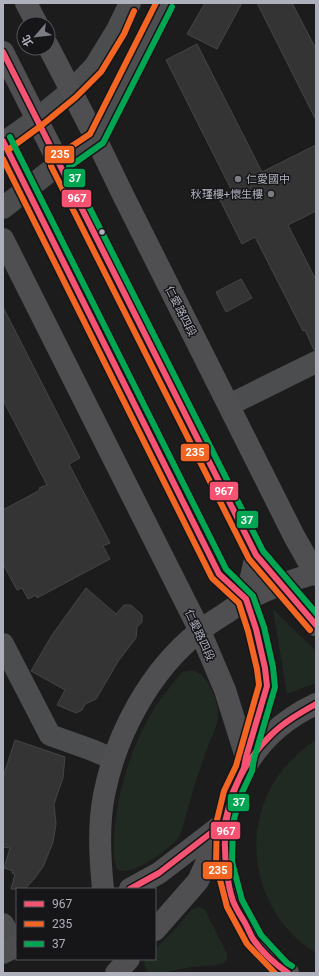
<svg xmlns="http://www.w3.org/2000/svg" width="319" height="976" viewBox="0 0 319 976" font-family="Roboto,'Noto Sans TC',sans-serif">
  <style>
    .green { fill: #212923 }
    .building { fill: #343434; stroke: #444548 }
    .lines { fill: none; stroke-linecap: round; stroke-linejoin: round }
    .minor { stroke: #4c4d4f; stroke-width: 22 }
    .major { stroke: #4f4f52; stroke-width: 22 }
    .bus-1-casing { stroke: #161518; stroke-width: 9 }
    .bus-2-casing { stroke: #161518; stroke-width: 9 }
    .bus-3-casing { stroke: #161518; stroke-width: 9 }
    .bus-1 { stroke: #f65372; stroke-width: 6 }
    .bus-2 { stroke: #f26522; stroke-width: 6 }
    .bus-3 { stroke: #00a651; stroke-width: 6 }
    .poi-dot { fill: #7b7d84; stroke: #161518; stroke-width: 1.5 }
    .bus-dot { fill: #aeb1bc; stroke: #161518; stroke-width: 1.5 }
    .labels { text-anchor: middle; stroke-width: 3; stroke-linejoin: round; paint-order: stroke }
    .poi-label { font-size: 11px; fill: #aeb1bc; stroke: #161518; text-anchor: start }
    .street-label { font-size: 11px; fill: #aeb1bc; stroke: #161518 }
    .line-badge { stroke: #161518; stroke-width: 1.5 }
    .badge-label { font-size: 11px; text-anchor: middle; font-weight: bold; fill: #fff }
  </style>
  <rect width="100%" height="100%" fill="#1c1c1c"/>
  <path class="green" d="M273,609L316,651V683L287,694Z
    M186,671C195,669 203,674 208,683C214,693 219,706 218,717C217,726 213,735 209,743C204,758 199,772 194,787C191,795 182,835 178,839C167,850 134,876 118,870C112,861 114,847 114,837C117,791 131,746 155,707C162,697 170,687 177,678L181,673Z
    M316,740V953C304,946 293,936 284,925C248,879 246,814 284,768C293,758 304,747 316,740Z
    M200,907L205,910L227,954V960L222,964L216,965L192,967L162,973L148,972L144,964L145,959H155V949L176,928L191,910L195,908Z"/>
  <path class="building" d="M205,3H242L217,49L187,34Z
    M257,3H292L316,49V120Z
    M197,44L262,172L316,145V211L288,225L316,280V350H314L305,330L303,331L255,237L242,244L219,198L232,191L166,60Z
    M241,279L252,298L226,312L216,292Z
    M3,307L80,458L69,464L110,543L103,546L110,559L37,598L36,595L28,599L22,588L17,590L3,564V510L40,490L39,488L47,485L3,400Z
    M86,588L116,614L124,605H131L142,615V622L137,627L136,638L119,660L96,699L85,704L82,710L76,713L57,705L65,690L31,671L52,635Z
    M15,740L65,757L63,778L54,804L56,824L53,842L43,867L34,879L25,889H11L15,874L12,873L13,871L4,868L10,848L3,847V777Z"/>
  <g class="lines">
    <path class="minor" d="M3,143L37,119L71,91L95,66L117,30L130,3
      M3,208L59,164L96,139L165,3
      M229,405L316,362
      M256,555L316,625
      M3,644L50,735L92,750L113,759
      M3,924L16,947"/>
    <path class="major" d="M26,3L37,24
      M48,46L96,139L123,195L294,536L316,575
      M3,52L256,555L246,599
      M3,141L214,564L219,574L246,599L256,629L265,668L267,686L246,757L244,768
      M3,239L200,631L225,690L246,757
      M103,889C100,858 98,826 104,795C116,734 150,670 200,631C207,625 215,620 223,615C231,610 239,603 248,599C270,588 292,580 316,573
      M130,889L159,873L223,824
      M155,930L198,881L221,830
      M3,953L17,946
      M116,973L129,959
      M288,973C278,967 260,949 253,939C250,934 247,928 245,923C241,917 237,911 234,904C231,897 230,888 228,880C211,808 248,735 316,704"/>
    <defs>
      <path id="bus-1" d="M3,52L256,555L316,625
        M3,141L219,574L246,599L256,629L265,668L267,686L246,757L244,768L232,794L225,822
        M130,889L159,873L225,822
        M288,973C275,964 262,952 253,939C250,934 248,928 245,923C241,916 236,909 233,901C230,892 228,882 227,872C219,820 233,772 271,735C284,722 300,713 316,704"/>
      <path id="bus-2" d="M156,3L90,134L54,158L51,162V166L249,559L310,630
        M8,150L42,125L76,97L101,72L124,34L134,11
        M3,159L212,578L239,603L248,631L257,669L259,685L236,766L224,791L217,820L216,864L227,907L247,944L275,973"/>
      <path id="bus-3" d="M172,7L103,143L69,167L263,551L316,613
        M10,137L226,569L253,596L264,627L273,667L275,687L254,759L252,771L240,797L233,823L232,862L242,900L261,935L287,963L292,966"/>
    </defs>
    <use href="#bus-1" class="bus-1-casing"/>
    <use href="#bus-2" class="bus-2-casing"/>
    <use href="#bus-3" class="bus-3-casing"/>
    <use href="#bus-1" class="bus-1"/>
    <use href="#bus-2" class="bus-2"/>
    <use href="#bus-3" class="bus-3"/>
  </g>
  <g class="poi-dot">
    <circle cx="238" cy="179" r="4"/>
    <circle cx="271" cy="194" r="4"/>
  </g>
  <circle class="bus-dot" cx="102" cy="232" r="3.5"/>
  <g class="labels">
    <g class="poi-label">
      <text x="246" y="183">仁愛國中</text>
      <text x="263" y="198" text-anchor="end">秋瑾樓+懷生樓</text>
    </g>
    <g class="street-label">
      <text transform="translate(181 311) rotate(63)" y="4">仁愛路四段</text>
      <text transform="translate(200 635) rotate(65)" y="4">仁愛路四段</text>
    </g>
  </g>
  <g class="line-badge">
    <rect x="44" y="145" width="31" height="19" rx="4" fill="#f26522"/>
    <rect x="63" y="168" width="23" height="20" rx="4" fill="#00a651"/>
    <rect x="61" y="189" width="31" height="19" rx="4" fill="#f65372"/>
    <rect x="180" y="443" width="30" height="19" rx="4" fill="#f26522"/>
    <rect x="209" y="481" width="30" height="20" rx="4" fill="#f65372"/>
    <rect x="236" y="510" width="23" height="19" rx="4" fill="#00a651"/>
    <rect x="227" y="793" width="23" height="19" rx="4" fill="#00a651"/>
    <rect x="210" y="821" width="31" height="19" rx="4" fill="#f65372"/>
    <rect x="202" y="861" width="31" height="19" rx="4" fill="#f26522"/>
  </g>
  <g class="badge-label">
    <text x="60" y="158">235</text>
    <text x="75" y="182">37</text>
    <text x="77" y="202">967</text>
    <text x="195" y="456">235</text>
    <text x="224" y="495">967</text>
    <text x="247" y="524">37</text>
    <text x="239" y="806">37</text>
    <text x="226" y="835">967</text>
    <text x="218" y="874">235</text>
  </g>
  <rect width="319" height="976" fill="none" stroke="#aeb1bc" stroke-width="8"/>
  <rect x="16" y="888" width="140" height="72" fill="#161518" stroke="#53535a"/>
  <rect x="24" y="901" width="20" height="6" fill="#f65372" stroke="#53535a"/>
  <text x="52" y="908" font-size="12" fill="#aeb1bc">967</text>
  <rect x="24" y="921" width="20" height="6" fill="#f26522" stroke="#53535a"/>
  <text x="52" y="928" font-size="12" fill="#aeb1bc">235</text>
  <rect x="24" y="941" width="20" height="6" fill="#00a651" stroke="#53535a"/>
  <text x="52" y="948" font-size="12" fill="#aeb1bc">37</text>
  <g transform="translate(36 36) rotate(242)"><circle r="19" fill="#161518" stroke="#53535a"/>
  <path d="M0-3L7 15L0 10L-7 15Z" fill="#7b7d84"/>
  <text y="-6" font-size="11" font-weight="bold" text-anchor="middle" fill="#aeb1bc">北</text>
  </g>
</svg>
